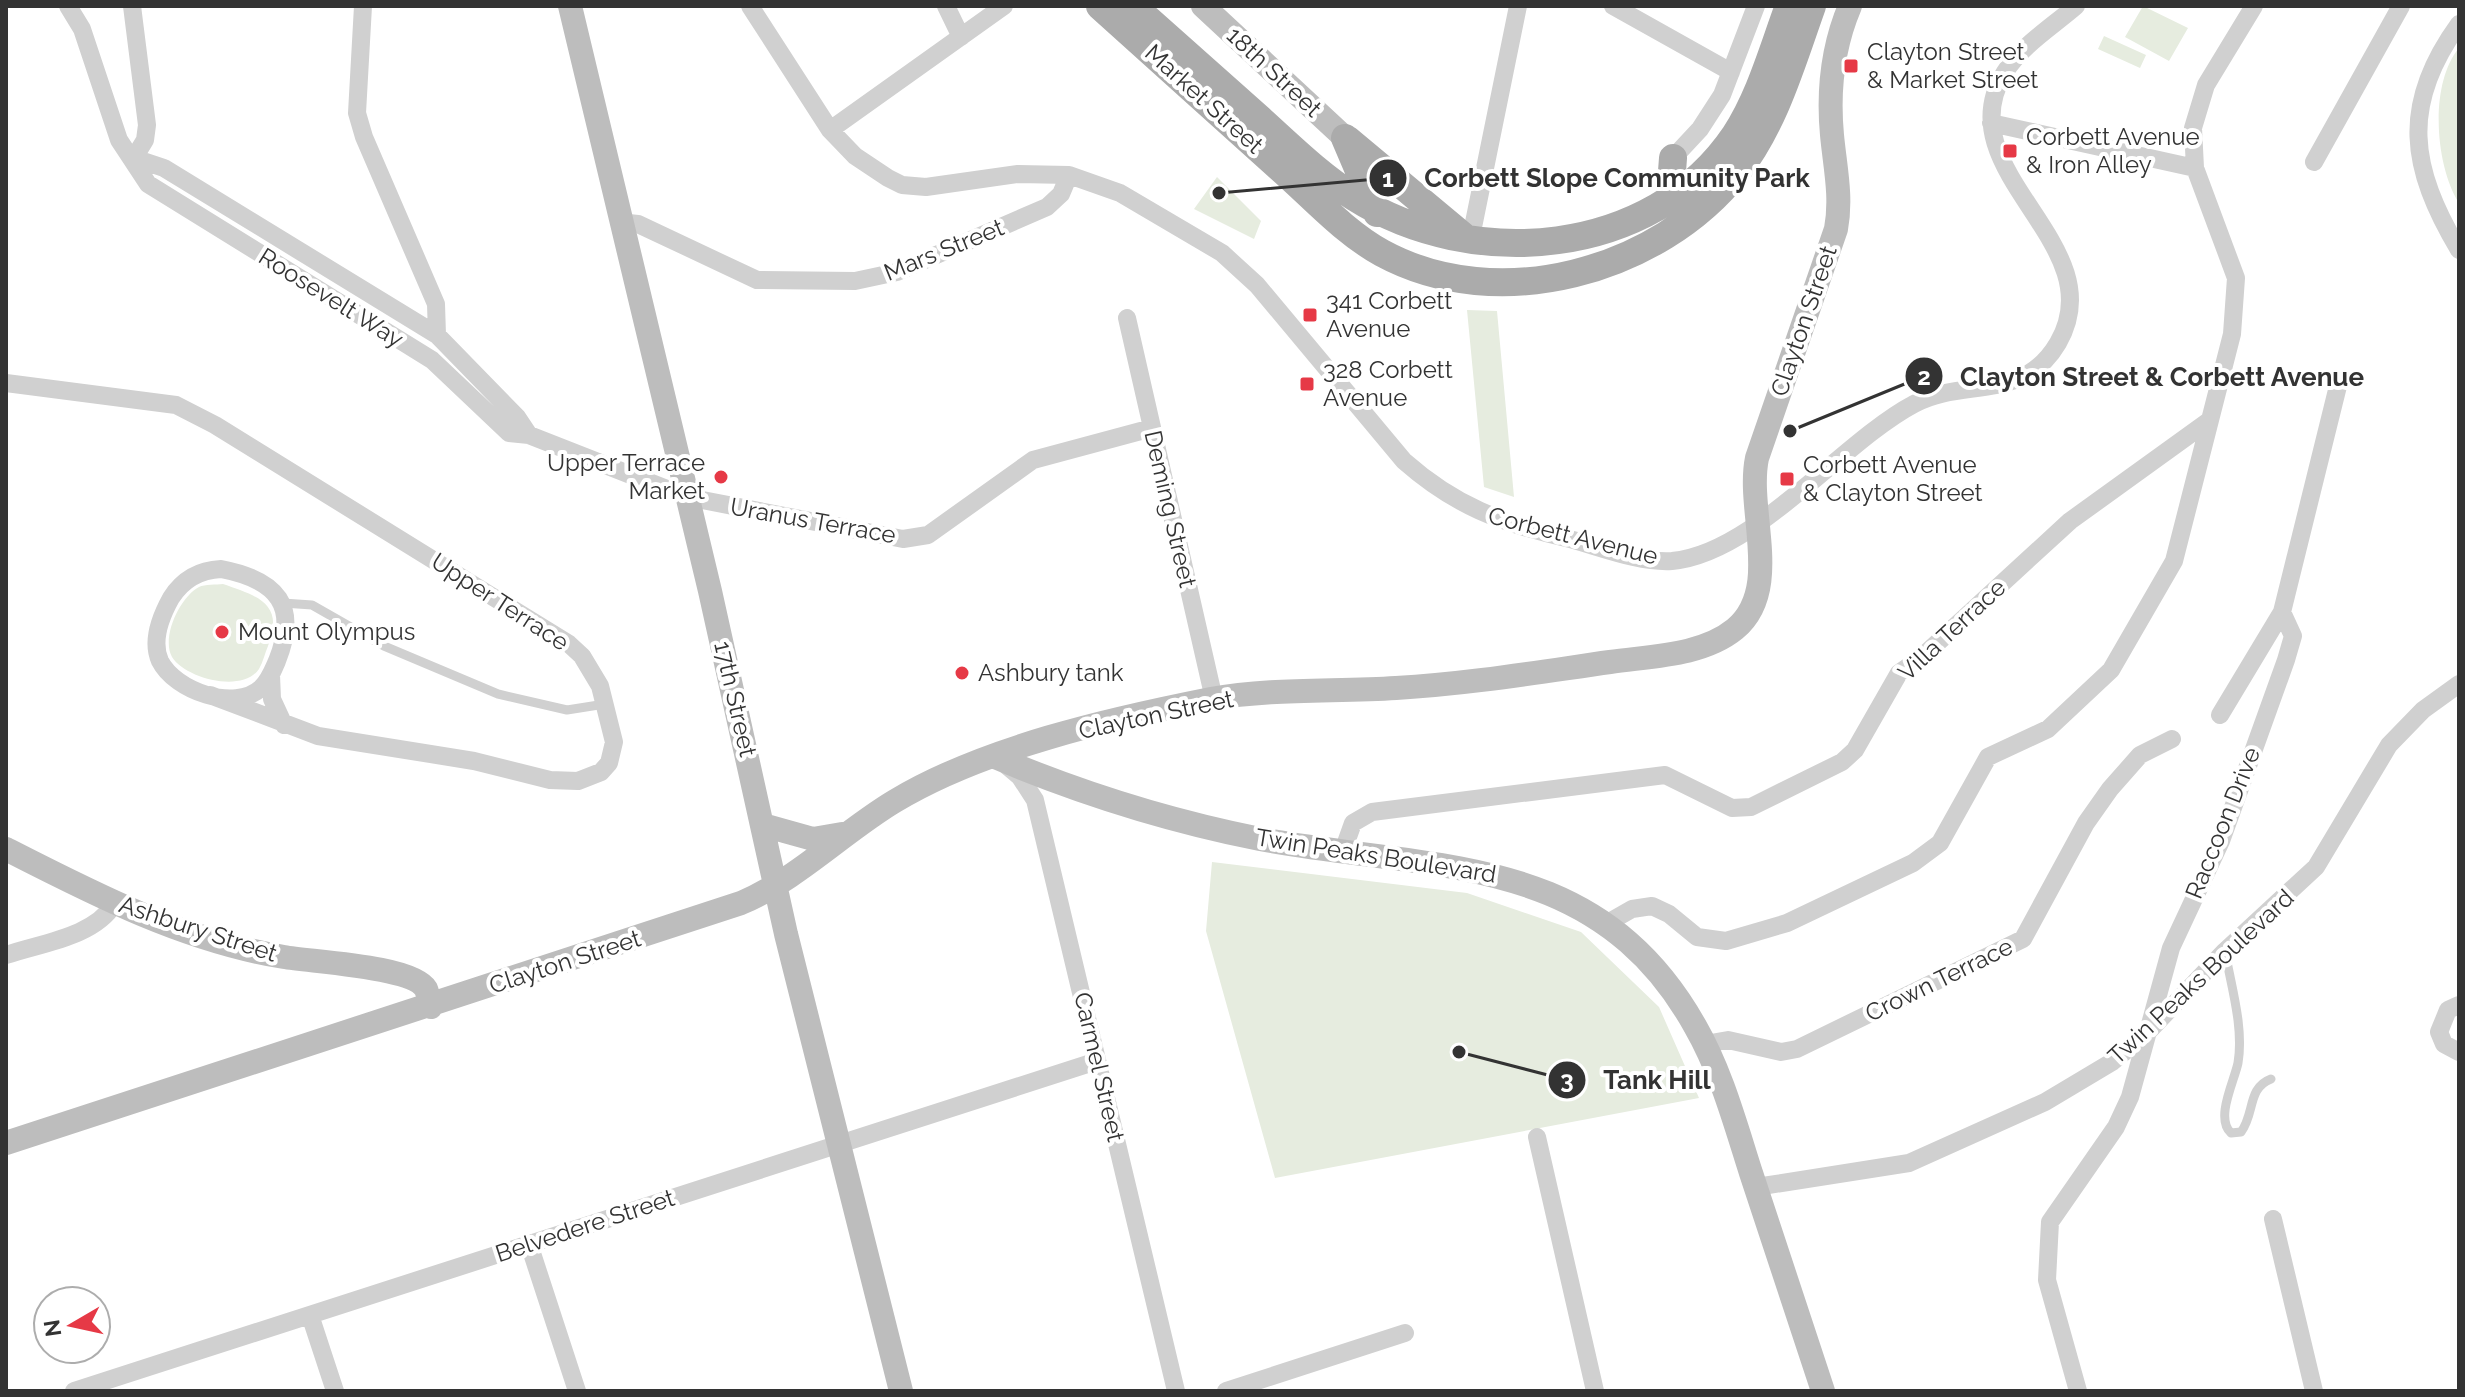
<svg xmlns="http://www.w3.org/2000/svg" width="2465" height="1397" viewBox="0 0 2465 1397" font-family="Raleway,sans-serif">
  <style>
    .green { fill: #e6ecdf }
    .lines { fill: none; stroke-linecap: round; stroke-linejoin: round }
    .lane { stroke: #d0d0d0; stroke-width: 9 }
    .street { stroke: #d0d0d0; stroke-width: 18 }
    .secondary { stroke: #bdbdbd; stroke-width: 24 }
    .primary { stroke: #ababab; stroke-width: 28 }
    .poi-dot { fill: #e63946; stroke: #fff; stroke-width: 3 }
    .labels { text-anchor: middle; stroke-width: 8; stroke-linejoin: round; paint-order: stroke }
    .poi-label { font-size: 24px; fill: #333; stroke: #fff; text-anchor: start }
    .street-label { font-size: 24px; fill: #333; stroke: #fff }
    .leader { fill: none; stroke: #333; stroke-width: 3 }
    .callout-dot { fill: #333; stroke: #fff; stroke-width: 3 }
    .mark-label { font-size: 24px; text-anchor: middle; font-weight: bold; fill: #fff }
    .callout-label { font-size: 26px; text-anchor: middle; font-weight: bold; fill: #333; stroke: #fff; stroke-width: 8; stroke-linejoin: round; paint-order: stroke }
  </style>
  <rect width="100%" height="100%" fill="#fff"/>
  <path class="green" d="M2143,6L2188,28L2169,61L2125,37Z
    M2104,36L2146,55L2140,68L2098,49Z
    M2459,48V203C2435,165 2429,84 2459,48Z
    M1217,177L1261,221L1254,239L1194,209Z
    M1467,310L1497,311L1514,497L1484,487Z
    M223,584C257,596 285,603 268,646C265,653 263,662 259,669C242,694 185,678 172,657C161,637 180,597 199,587C205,584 216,585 223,584Z
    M1212,862L1467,893L1581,932L1659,1007L1699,1098L1275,1178L1206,931Z"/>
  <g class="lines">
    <path class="lane" d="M283,603L312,605L384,646L498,694L567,710L605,704
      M2225,951C2231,986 2244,1027 2238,1063C2234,1082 2215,1118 2231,1133L2241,1132C2255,1114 2247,1088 2271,1079"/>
    <path class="street" d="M68,6L82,29L119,140L148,184L432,360L509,433L529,435L687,497L903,539L928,535L1033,460L1152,428
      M132,6L147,125L145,140L134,158
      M363,6L357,113L364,137L436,304L437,335
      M750,6L830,130L855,156L888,178L902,185L926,187L1018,174L1069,175L1120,193L1222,253L1257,285L1404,461C1455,506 1501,523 1566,538C1598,546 1638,563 1672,561C1754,554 1842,442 1914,404C1964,377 2023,403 2058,343C2116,243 1943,172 2005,72C2021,46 2053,26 2076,6
      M946,6L961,37
      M1613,6L1731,72
      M2459,24C2400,105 2410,168 2459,250
      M1991,123L2195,168
      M830,130L1004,6
      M134,158L164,168L437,335L517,417L529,435
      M1673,158L1700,129L1722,95L1756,6
      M2314,162L2401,6
      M619,222L638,224L757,280L855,281L897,272L1047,207L1061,194L1069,175
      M1470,242L1518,6
      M1127,318L1214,699
      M6,383L176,405L215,425L569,644L582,656L600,686L614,742L609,763L601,772L578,781L550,780L474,761L318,736L210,695
      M221,569C278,580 299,606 277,661C273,670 269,681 261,688C235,712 175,691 160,661C151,641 161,616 171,598C183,579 199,570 221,569Z
      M271,675L272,699L284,725
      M2220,715L2282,612L2338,386
      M1007,766L1020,777L1035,800L1176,1391
      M1343,851L1353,823L1372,812L1665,775L1732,808L1751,807L1842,762L1855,750L1899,673L1923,656L2070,521L2210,420
      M1604,925L1632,909L1652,906L1669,914L1697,937L1726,941L1787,923L1913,863L1940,843L1988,757L2048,729L2111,670L2174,561L2232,334L2236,278L2195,168L2193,128L2206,85L2254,6
      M6,955C41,943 94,937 114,904
      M2459,1005L2448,1010L2439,1032L2444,1044L2459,1052
      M1705,1044L1728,1040L1781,1052L1797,1049L2023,939L2086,823L2110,789L2140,755L2172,739
      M1537,1137L1595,1391
      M1756,1187L1909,1163L2045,1102L2112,1062L2146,1034L2225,951L2316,867L2389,745L2423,710L2459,684
      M2273,1219L2314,1391
      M529,1244L577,1391
      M310,1315L335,1391
      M74,1391L1097,1061
      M1226,1391L1405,1333
      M2078,1391L2047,1280L2050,1222L2116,1127L2130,1097L2171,948L2221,841L2286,660L2293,636L2282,612"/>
    <path class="secondary" d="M570,6L710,591L786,934L901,1391
      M1203,6L1345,138
      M995,757C1080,793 1170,821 1260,839C1430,871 1596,850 1695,1026C1721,1071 1735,1123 1751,1173C1775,1245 1799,1318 1823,1391
      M763,825L813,839L842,834
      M6,849C94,894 185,941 284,957C312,962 412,966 426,989C428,994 429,1001 431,1007
      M6,1143L741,903C798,879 843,832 895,801C983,748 1110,719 1211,699C1271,688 1335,692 1396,688C1468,684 1539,672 1610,662C1650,656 1702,656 1735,629C1783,589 1746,511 1757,458L1836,229C1842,197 1835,167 1832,135C1828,92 1833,46 1850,6"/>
    <path class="primary" d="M1100,6C1160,60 1220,114 1280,168C1313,197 1344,232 1382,253C1498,316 1659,272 1738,171C1775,123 1792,62 1812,6
      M1133,6C1176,44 1218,82 1260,119C1290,146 1319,175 1354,197C1472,272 1652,258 1735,135C1760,97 1773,49 1789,6
      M1345,138L1377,213
      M1348,140L1463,236
      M1670,198L1673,158"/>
  </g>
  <g class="poi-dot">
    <rect x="1843" y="58" width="16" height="16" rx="4"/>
    <rect x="2002" y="143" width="16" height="16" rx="4"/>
    <rect x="1302" y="307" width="16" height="16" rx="4"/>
    <rect x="1299" y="376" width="16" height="16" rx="4"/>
    <circle cx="721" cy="477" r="8"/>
    <rect x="1779" y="471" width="16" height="16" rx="4"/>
    <circle cx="222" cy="632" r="8"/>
    <circle cx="962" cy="673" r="8"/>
  </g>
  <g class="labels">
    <g class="poi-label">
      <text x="1867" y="60">Clayton Street<tspan x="1867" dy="28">&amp; Market Street</tspan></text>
      <text x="2026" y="145">Corbett Avenue<tspan x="2026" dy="28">&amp; Iron Alley</tspan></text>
      <text x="1326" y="309">341 Corbett<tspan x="1326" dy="28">Avenue</tspan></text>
      <text x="1323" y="378">328 Corbett<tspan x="1323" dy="28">Avenue</tspan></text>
      <text x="705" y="471" text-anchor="end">Upper Terrace<tspan x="705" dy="28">Market</tspan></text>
      <text x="1803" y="473">Corbett Avenue<tspan x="1803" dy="28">&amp; Clayton Street</tspan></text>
      <text x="238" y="640">Mount Olympus</text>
      <text x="978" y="681">Ashbury tank</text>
    </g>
    <g class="street-label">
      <text transform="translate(1274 72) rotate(43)" y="8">18th Street</text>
      <text transform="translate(1204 99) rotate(42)" y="8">Market Street</text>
      <text transform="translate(944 250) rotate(-22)" y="8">Mars Street</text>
      <text transform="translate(331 298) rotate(32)" y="8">Roosevelt Way</text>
      <text transform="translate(1804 321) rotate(-71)" y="8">Clayton Street</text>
      <text transform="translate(1170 509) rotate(77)" y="8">Deming Street</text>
      <text transform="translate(813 521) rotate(10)" y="8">Uranus Terrace</text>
      <text transform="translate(1573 536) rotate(14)" y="8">Corbett Avenue</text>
      <text transform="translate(500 602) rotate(33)" y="8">Upper Terrace</text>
      <text transform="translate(1952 630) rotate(-43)" y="8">Villa Terrace</text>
      <text transform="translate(735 699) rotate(77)" y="8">17th Street</text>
      <text transform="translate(1156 715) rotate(-12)" y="8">Clayton Street</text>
      <text transform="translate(2223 823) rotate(-68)" y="8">Raccoon Drive</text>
      <text transform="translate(1376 856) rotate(9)" y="8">Twin Peaks Boulevard</text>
      <text transform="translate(198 929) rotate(18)" y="8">Ashbury Street</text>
      <text transform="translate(565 962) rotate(-18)" y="8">Clayton Street</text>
      <text transform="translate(2201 977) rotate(-43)" y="8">Twin Peaks Boulevard</text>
      <text transform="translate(1939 980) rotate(-26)" y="8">Crown Terrace</text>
      <text transform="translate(1099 1067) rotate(77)" y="8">Carmel Street</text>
      <text transform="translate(585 1226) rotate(-18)" y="8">Belvedere Street</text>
    </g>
  </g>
  <path class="leader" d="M1219 193L1388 178M1790 431L1924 376M1459 1052L1567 1080"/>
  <g class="callout-dot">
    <circle cx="1219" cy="193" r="8"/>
    <circle cx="1790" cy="431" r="8"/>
    <circle cx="1459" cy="1052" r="8"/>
    <circle cx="1388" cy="178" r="20"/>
    <circle cx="1924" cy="376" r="20"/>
    <circle cx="1567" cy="1080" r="20"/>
  </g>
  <g class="mark-label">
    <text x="1388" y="187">1</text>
    <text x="1924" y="385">2</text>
    <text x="1567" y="1088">3</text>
  </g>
  <g class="callout-label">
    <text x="1617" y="187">Corbett Slope Community Park</text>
    <text x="2162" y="386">Clayton Street &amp; Corbett Avenue</text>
    <text x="1657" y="1089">Tank Hill</text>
  </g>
  <rect width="2465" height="1397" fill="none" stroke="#333333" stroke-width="16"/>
  <g transform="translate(72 1325) rotate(261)"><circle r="38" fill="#ffffff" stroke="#adadad" stroke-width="2"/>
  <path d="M0-6L14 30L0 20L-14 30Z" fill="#e63946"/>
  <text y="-12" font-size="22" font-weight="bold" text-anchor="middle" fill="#333333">N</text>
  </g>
</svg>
